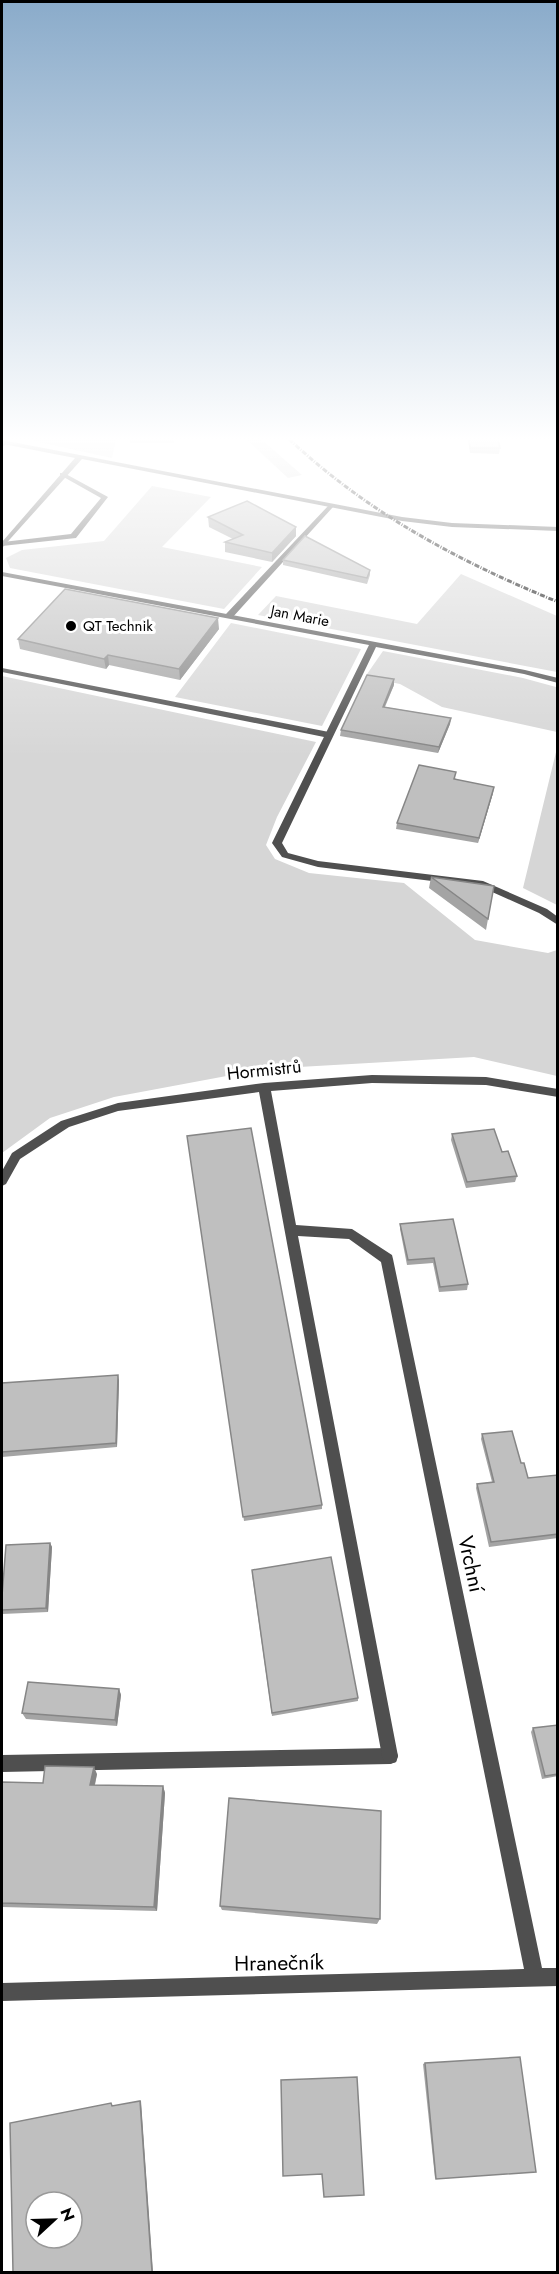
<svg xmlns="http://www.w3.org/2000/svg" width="559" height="2274" viewBox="0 0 559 2274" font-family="Jost,sans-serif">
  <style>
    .green { fill: #d6d6d6 }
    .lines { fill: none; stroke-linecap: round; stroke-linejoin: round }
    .service { fill: #4f4f4f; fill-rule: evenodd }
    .minor { fill: #4f4f4f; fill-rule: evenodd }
    .secondary { fill: #1c1c1c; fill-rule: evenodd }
    .rail { stroke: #000; stroke-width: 3; stroke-dasharray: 5 1.5 1 1.5; stroke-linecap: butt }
    .wall { fill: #a4a4a4 }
    .shaded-wall { fill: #868686 }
    .building { fill: #bfbfbf; stroke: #868686; stroke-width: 1.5; fill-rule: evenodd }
    .poi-dot { fill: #000; stroke: #fff; stroke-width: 2 }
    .labels { text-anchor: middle; stroke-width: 6; stroke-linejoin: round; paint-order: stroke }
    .far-street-label { font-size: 15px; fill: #000; stroke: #fff }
    .far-poi-label { font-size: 15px; fill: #000; stroke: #fff; text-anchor: start }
    .street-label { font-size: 18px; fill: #000; stroke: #fff }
    .near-street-label { font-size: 21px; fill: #000; stroke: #fff }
  </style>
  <rect width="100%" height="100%" fill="#fff"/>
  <path class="green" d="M25,439H116L112,458Z
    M246,439H261L302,475L288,478Z
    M152,486L211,497L162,547L262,567L224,609L10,568L6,558L22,550L104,541Z
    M461,574L557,616V672L258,615L276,596L417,624Z
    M231,623L361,649L322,726L175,697Z
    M383,651L523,678L556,687L557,732L442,707L400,684L365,677Z
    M2,676L316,742L277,817L266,845L275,859L309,873L404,883L475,940L548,953L557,950V1076L474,1057L264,1069L114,1097L50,1118L2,1153Z
    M557,748L558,905H557L523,888Z"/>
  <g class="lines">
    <path class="service" d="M60,473H64L108,497L76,538L2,546L3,542L71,534L101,498L60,475Z
      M328,506L333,507L232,618H226V614Z
      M2,668L329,732L333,735L329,738L2,672Z
      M390,1748L396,1750L398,1756L396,1762L390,1764L2,1772V1755Z"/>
    <path class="minor" d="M2,440L402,517L452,523L558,527V531L452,527L402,521L82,459L2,548V542L75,458L3,444Z
      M2,572L525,670L558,678V683L524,674L376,647L282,843L288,853L318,861L483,881L547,909L558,917V925L539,913L481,887L318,867L282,857L272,843L369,645L2,576Z
      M372,1075L486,1077L558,1089V1097L486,1085L372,1083L271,1091L296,1225L352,1229L392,1255L393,1259L542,1968H558V1986L2,2001V1983L524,1969L381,1262L349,1239L298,1236L398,1756L396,1762L390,1764L384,1762L382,1756L259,1092L118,1111L69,1127L20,1159L6,1184L2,1186V1171L12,1153L61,1121L118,1103L264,1083Z"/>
    <path class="secondary" d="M2,439H7L5,445L2,447Z"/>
    <path class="rail" d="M289,439C368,513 458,561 558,602"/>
  </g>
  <path class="wall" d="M130,439H174V443H130Z
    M468,439H498L500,448L499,454L470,453Z
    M208,517L296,536L272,562L225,552V542L233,539L209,527Z
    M283,560L370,570V575L367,584L283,565Z
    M219,629L180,680L109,665L106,669L20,649L18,639Z
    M394,685L385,707L451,718L450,724L438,753L340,736L341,730Z
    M456,778L455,780L493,793L478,843L396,829L397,823Z
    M431,877L494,886L486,930L429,888Z
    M452,1134L502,1152L517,1176L515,1182L466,1188L451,1140Z
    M187,1136L322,1505V1509L244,1521Z
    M400,1224L468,1284L467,1290L439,1292L433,1263L407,1265L400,1229Z
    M119,1380L117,1447L2,1457V1383Z
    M482,1434L521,1463L528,1478L558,1475V1538L489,1547L476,1488L477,1484L492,1482L481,1439Z
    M50,1543L52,1547L48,1612L2,1614V1596Z
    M252,1574L358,1698V1701L272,1716Z
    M119,1689L121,1695L117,1726L26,1719L22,1713Z
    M558,1725V1776L542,1779L531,1732L533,1728Z
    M97,1774L95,1785L163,1786L165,1793L157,1911L2,1907V1782L43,1783Z
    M220,1906L380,1919L377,1924L222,1910Z
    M425,2063L436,2179L435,2178L423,2064Z"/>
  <path class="shaded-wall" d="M296,527V536L272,562V553Z
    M218,618L219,629L180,680L179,669Z
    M108,655L109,665L106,669L104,659Z
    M394,679V685L382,712L383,707Z
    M451,718L450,724L438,753L439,747Z
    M494,787L493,793L478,843L479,838Z
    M118,1375L119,1380L117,1447L116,1443Z
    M50,1543L52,1547L48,1612L46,1608Z
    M119,1689L121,1695L117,1726L115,1720Z
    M94,1767L97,1774L93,1792L90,1785Z
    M163,1786L165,1793L157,1911L154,1907Z
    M140,2101H141L153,2272H152Z"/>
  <path class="building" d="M469,439H498L500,448H470Z
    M247,501L296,527L272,553L225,542L243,535L208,517Z
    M305,536L370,570L367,578L283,560Z
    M65,589L218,618L179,669L108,655L104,659L18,639Z
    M367,675L394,679L383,707L451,718L439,747L341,730Z
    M419,765L456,772L454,779L494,787L479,838L397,823Z
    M431,877L494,886L488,919Z
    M251,1128L322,1505L243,1517L187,1136Z
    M494,1129L502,1152L508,1151L517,1176L467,1182L452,1134Z
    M453,1219L468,1284L440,1287L434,1258L408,1260L400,1224Z
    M118,1375L116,1443L2,1452V1383Z
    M512,1431L521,1463H524L528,1478L558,1475V1534L491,1542L477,1484L494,1482L482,1434Z
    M50,1543L46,1608L2,1610V1596L6,1545Z
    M331,1557L358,1698L272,1713L252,1570Z
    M28,1682L119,1689L115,1720L22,1713Z
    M558,1725V1774L545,1776L533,1728Z
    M45,1766L94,1767L90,1785L163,1786L154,1907L2,1903V1782L43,1783Z
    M229,1798L381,1811L380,1919L220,1906Z
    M520,2057L536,2172L436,2179L425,2063Z
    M357,2077L364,2195L324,2197L322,2174L283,2176L281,2080Z
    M140,2101L152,2272H13L10,2123L111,2103L112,2106ZM36,2202H72V2238H36Z"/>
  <linearGradient id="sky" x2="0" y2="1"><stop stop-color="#8aabca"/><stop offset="0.58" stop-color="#fff"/><stop offset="1" stop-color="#fff" stop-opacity="0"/></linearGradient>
  <rect width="559" height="757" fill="url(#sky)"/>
  <circle class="poi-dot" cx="71" cy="626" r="6"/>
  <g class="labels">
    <g class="far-street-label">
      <text transform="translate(300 616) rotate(11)" y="5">Jan Marie</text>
    </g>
    <g class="far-poi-label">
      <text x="83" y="631">QT Technik</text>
    </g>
    <g class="street-label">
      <text transform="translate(264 1070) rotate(-6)" y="6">Hormistrů</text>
    </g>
    <g class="near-street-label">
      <text transform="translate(471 1564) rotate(78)" y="7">Vrchní</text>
      <text transform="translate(279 1963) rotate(-1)" y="7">Hranečník</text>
    </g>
  </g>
  <rect width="559" height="2274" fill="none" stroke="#000000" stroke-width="6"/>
  <g transform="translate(54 2220) rotate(68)"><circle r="28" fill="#ffffff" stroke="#999999" stroke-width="1.5"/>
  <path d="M0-4.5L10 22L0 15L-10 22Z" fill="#000000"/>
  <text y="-9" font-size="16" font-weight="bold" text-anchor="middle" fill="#000000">N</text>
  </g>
</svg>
